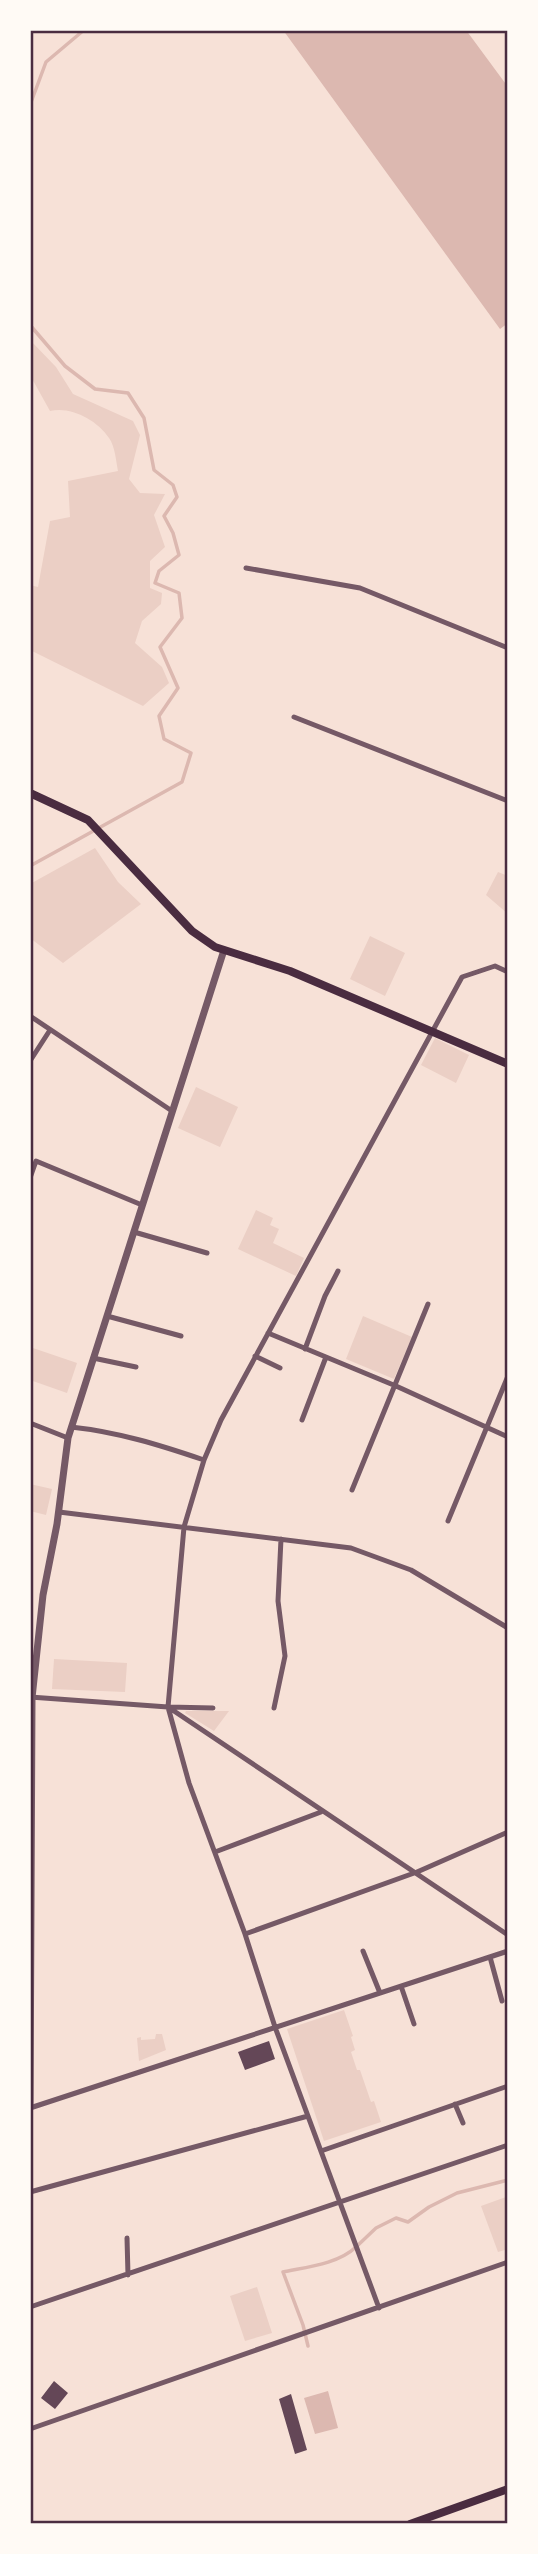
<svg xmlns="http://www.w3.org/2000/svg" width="538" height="2554" viewBox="0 0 538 2554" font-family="'Source Sans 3',sans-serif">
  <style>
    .green { fill: #ebcfc5 }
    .water { fill: #dcb8b0 }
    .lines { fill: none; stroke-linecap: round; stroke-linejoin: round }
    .stream { stroke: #dcb8b0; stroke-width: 3.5 }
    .building { fill: #644757 }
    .minor { stroke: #755966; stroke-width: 5 }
    .tertiary { stroke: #755966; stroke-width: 7 }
    .secondary { stroke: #4a2c40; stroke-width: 8 }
    .neatline { fill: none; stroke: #4a2c40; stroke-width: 2.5 }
  </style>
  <rect width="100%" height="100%" fill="#f7e1d7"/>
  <path class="green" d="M30,340L56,367L73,394L133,421L140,435L129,479L140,493L165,494L154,515L165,547L150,561V588L162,593L161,604L142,621L135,643L162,667L169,683L143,706L30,650V585L38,587L50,521L70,517L68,481L118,471C116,461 115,446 109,438C97,420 71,406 50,411L30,375Z
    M95,848L118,882L141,904L63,963L30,938V884Z
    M498,872L508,876V914L486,895Z
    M370,936L405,953L385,996L350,979Z
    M435,1038L469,1055L456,1083L421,1065Z
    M196,1087L238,1107L220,1147L178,1128Z
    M256,1210L273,1218L270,1225L279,1229L273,1243L304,1258L296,1276L238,1249Z
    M363,1316L412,1337L394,1379L346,1359Z
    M30,1347L77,1363L67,1393L30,1380Z
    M30,1484L52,1489L46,1515L30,1511Z
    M54,1659L127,1663L125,1692L52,1689Z
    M186,1711H229L214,1731L185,1713Z
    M344,2010L353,2036L351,2037L355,2050L351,2052L357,2070H360L371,2102L374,2101L381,2122L324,2141L287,2029Z
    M156,2034H162L166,2050L139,2061L137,2038L141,2037V2040L155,2039Z
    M506,2197L508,2203V2249L498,2252L481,2206Z
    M257,2287L272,2333L245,2341L230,2296Z"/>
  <path class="water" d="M283,30H466L508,87V323L500,329Z
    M328,2391L338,2428L315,2434L304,2398Z"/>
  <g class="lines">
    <path class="stream" d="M30,105L46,62L84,30
      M30,325L65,366L95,389L128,393L144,418L154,470L173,485L177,497L164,516L173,533L179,555L159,571L155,583L179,593L182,618L160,647L178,688L159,716L164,739L191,753L182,782L30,866
      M356,2247L376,2228L396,2218L408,2222L429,2207L457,2193L508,2180
      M308,2346L303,2325L283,2272C307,2267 338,2264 356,2247"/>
  </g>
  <path class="building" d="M269,2041L275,2059L245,2070L238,2052Z
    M54,2381L68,2393L55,2409L41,2398Z
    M291,2394L307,2450L295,2454L279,2399Z"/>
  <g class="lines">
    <path class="minor" d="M246,568L360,588L508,648
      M294,717L508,801
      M30,1016L172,1111
      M30,1061L50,1030
      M30,1178L36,1161L142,1205
      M134,1232L207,1253
      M107,1316L181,1336
      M268,1333L396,1386L508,1437
      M305,1349L325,1296L338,1271
      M255,1356L280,1368
      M93,1358L136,1367
      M302,1420L326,1357
      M30,1423L68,1438
      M71,1427C118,1432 160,1445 204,1460
      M352,1490L428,1304
      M59,1512L351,1548L411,1570L508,1628
      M448,1521L508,1376
      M30,1697L168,1707L213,1708
      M168,1707L508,1935
      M274,1708L285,1656L278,1601L281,1539
      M215,1852L321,1812
      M245,1934L417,1872L508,1832
      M363,1951L380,1993
      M490,1957L502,2001
      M401,1986L414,2024
      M455,2104L463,2123
      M30,2108L508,1951
      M321,2151L508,2086
      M30,2192L308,2116
      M127,2238L128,2275
      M30,2307L508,2145
      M379,2308L275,2027L245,1934L189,1783L168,1707L184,1527L204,1460L221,1420L462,977L495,966L508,972
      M30,2429L508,2262"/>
    <path class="tertiary" d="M30,2107L32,1698L43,1595L57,1524L68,1438L224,950"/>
    <path class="secondary" d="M30,793L88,820L192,931L215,947L290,971L508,1064
      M410,2524L508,2489"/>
  </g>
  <rect width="538" height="2554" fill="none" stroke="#fffaf5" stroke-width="63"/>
  <rect x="32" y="32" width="474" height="2490" class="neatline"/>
</svg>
